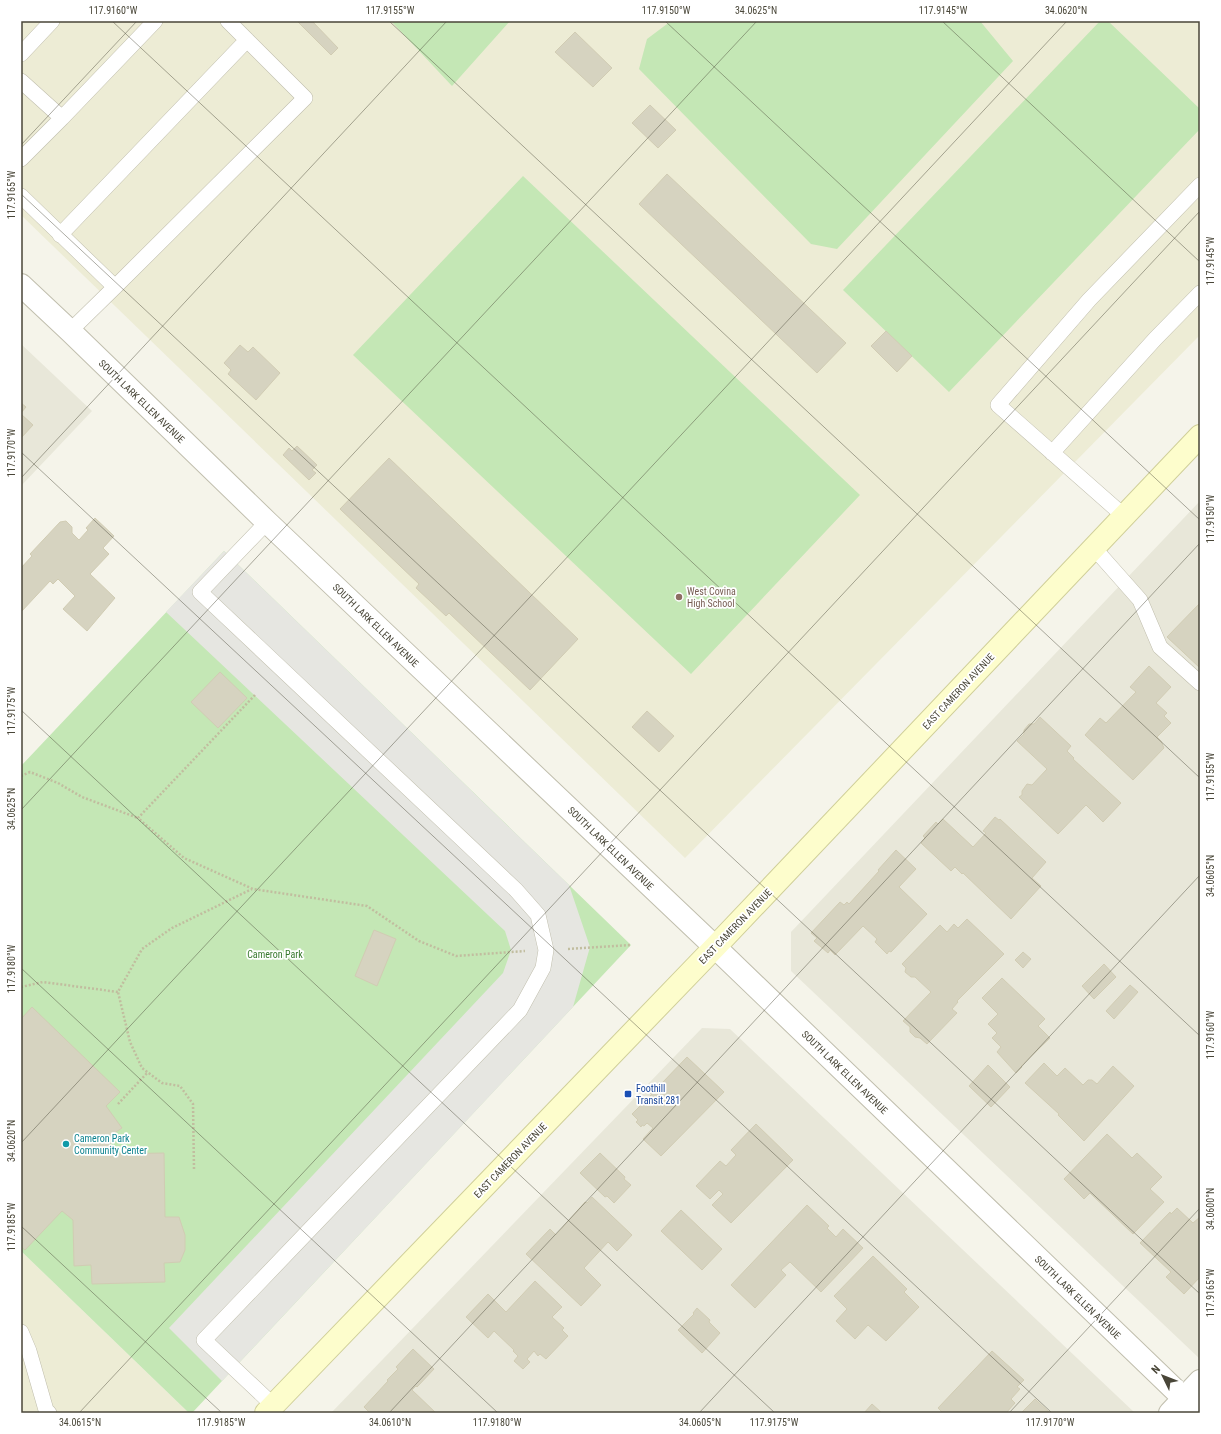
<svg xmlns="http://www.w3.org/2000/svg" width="1221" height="1434" viewBox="0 0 1221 1434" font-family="'Roboto Condensed',sans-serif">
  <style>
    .residential { fill: #e8e7d9 }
    .education { fill: #edecd5 }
    .green { fill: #c4e7b5 }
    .parking { fill: #e6e6e1 }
    .building { fill: #d6d3c0; stroke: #d1ccb3 }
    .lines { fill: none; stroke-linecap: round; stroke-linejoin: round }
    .service-casing { stroke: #c0bead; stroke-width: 16 }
    .minor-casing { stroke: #c0bead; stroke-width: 24 }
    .tertiary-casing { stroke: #c0bead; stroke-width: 24 }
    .secondary-casing { stroke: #d0cf99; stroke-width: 24 }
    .path { stroke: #c1bd9f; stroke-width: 2.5; stroke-dasharray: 2 2; stroke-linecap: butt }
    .service { stroke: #fff; stroke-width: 15 }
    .minor { stroke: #fff; stroke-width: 22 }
    .tertiary { stroke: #fff; stroke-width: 22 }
    .secondary { stroke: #fdfdcc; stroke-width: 22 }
    .ticks { fill: none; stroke: #494638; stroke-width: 1; stroke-opacity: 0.45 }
    .education-dot { fill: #8d6e63; stroke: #fff; stroke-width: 1.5 }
    .transit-dot { fill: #1a4fb4; stroke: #fff; stroke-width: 1.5 }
    .culture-dot { fill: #0f9aa8; stroke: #fff; stroke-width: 1.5 }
    .labels { text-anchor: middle; stroke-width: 3.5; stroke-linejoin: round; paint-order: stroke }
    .street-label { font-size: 10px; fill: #494638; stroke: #fff }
    .education-label { font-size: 10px; fill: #785e54; stroke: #fff; text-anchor: start }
    .park-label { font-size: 10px; fill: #37792d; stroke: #fff }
    .transit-label { font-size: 10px; fill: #164399; stroke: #fff; text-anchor: start }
    .culture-label { font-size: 10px; fill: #0d838f; stroke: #fff; text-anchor: start }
    .neatline { fill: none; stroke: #494638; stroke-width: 1.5 }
    .ticks-label { font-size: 10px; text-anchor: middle; fill: #494638 }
  </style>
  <rect width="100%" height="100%" fill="#f5f4ea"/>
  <path class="residential" d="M21,344L92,411L21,486Z
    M1200,501V1359L791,971V932Z
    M702,1028L730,1029L1135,1413H331Z"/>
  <path class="education" d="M21,21H1200V335L685,858L21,215Z
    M21,1251L189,1413H21Z"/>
  <path class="green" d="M391,21H510L452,86Z
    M671,21H980L1013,61L837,249L811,244L639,69L647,39Z
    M1100,21H1108L1200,109V129L949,392L843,290Z
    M523,176L860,495L691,674L353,355Z
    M224,551L631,945L192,1413H189L21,1251V766Z"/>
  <path class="parking" d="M224,551L569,885L590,947L573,1007L222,1381L169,1328L503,973L511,950L505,931L166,612Z"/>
  <path class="building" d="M297,21H312L338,48L331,55Z
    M575,32L612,68L593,87L555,52Z
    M650,105L676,130L658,148L632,123Z
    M667,174L846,343L817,373L639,204Z
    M886,331L912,356L897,372L871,346Z
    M240,345L248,352L253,347L280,373L256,400L228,374L231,370L224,363Z
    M21,403L26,407L21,413Z
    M21,414L33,425L21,438Z
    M297,446L317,465L312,470L316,473L309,480L283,455L289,448L292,451Z
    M389,458L578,639L530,690L449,613L446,616L416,588L419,584L340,509Z
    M95,518L114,536L103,548L109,554L90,574L115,598L87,631L63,609L75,596L58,579L53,584L50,581L21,612V568L32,556L30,554L60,522L66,521L72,527V533L79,540L88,530L86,528Z
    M1200,603V668L1167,637Z
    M1149,666L1171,687L1156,703L1167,713L1164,716L1171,723L1157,737L1161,741L1164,748L1133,780L1085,735L1100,718L1106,723L1136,692L1130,687Z
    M220,672L247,698L218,728L191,702Z
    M647,711L674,736L659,752L632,727Z
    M1040,717L1071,746L1067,751L1074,758L1073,759L1121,803L1103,822L1086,805L1058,834L1019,797L1022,795V791L1027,784L1032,785L1047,769L1017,741L1024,734V730L1029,724H1034Z
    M995,817L999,820L1000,819L1046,862L1032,878L1041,886L1011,919L963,873L962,874L955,867L951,871L921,843L925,838L923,836L936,822L938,824L943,819L973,847L986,833L983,831Z
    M896,850L916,869L899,887L927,914L891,952L889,951L887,954L875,942L877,939L863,926L835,955L830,950L828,953L814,941L817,938L811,933L840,902L844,905L847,902L849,904L879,871L878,870Z
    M967,919L1004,954L957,1001L958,1002L952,1009L957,1013L927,1044L920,1038L915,1037L910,1032V1027L903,1021L931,992L915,977H911L905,972L906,968L902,964L940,925L947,932L954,924L958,928Z
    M374,930L396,939L377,986L355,976Z
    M1023,952L1031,959L1023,968L1015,960Z
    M1104,964L1116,977L1094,999L1082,986Z
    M1002,978L1045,1019L1038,1026L1050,1038L1021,1066L1022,1067L1016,1073L997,1052L1001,1047L992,1038L997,1033L988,1024L998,1014L982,998Z
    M1130,985L1138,992L1114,1019L1106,1011Z
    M32,1007L120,1092L106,1106L122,1128L110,1136L111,1154L164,1153L165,1217H179L185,1235V1250L180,1262L164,1263L165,1282L92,1284L91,1265L74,1266L73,1220L62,1211L25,1250L21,1247V1019Z
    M687,1057L724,1092L661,1156L643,1139L653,1128L647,1123L644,1126L642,1125L641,1127L636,1122L638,1120L632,1114L652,1094L650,1093L661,1082L662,1083Z
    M1044,1063L1057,1076L1065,1068L1083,1085L1088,1080H1092L1097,1084L1113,1066L1134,1086L1084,1141L1058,1115L1059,1114L1025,1083Z
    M988,1065L1010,1087L991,1107L969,1086Z
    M756,1124L793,1160L731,1223L712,1205L723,1194L719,1190L710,1199L696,1186L720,1161L726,1166L736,1155L731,1150Z
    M1107,1134L1132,1158L1137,1153L1162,1177L1150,1189L1164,1202L1133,1234L1090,1193L1084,1199L1064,1179Z
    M600,1153L625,1177L624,1179L631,1185L614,1203L607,1196L605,1197L580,1173Z
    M592,1197L632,1235L617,1251L608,1242L584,1268L601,1285L581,1306L526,1254L550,1229L556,1235L585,1202L587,1203Z
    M807,1205L829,1226L827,1228L836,1237L843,1229L863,1248L821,1292L790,1262L781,1270L786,1275L755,1308L731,1285Z
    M1177,1208L1193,1223L1200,1217V1277L1184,1294L1166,1277L1171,1272L1140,1243L1170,1212L1171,1214Z
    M681,1210L722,1249L702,1270L661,1231Z
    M873,1256L907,1289L904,1292L919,1307L886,1341L868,1325L855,1339L836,1321L847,1309L834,1296Z
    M535,1281L562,1307L552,1317L564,1328L562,1330L568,1336L546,1359L540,1354L538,1356L534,1351L527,1359L530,1362L523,1369L514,1361L518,1356L513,1351L514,1350L494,1331L488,1338L466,1317L488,1294L506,1312Z
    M697,1308L710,1320L709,1322L720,1333L702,1353L678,1330L694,1314L693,1313Z
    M413,1349L434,1369L417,1387L416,1386L412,1390L436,1413H370L364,1407L388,1381L387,1380L398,1369L396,1367Z
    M992,1351L1024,1380L1017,1387L1020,1389L1011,1399L1015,1403L1006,1413H943L938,1408Z
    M1035,1399L1050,1413H1021Z
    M872,1404L882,1413H864Z"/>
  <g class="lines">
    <defs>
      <path id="service" d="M21,54L52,21
        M21,81L62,118L21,159
        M62,118L155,21
        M21,196L115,287
        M60,235L247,40
        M70,331L115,287L305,98L228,21
        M1052,453L1155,339L1200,293
        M1124,516L998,405L1089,300L1200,185
        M267,522L200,592L516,890L538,915L546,950L543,968L520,1010L204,1340L273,1405
        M1094,548L1140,600L1160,647L1200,683
        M21,1332L29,1351L46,1410L49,1413"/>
      <path id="minor" d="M1170,1413L1200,1381"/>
      <path id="tertiary" d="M21,285L70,331L267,522L715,947L1199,1413"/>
      <path id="secondary" d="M266,1413L715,947L1200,436"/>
    </defs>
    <use href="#service" class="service-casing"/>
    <use href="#minor" class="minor-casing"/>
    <use href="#tertiary" class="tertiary-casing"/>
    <use href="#secondary" class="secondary-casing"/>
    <path class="path" d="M255,695L138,818L184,858L253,889L367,906L419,941L456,956L525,951
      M21,776L30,772L58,783L82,797L138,818
      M568,949L631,945
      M21,987L43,982L118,992
      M118,1104L148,1072
      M194,1169L193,1104L180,1086L162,1083L142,1068L130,1042L118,992L142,949L172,928L252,889"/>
    <use href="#service" class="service"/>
    <use href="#minor" class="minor"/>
    <use href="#tertiary" class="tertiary"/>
    <use href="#secondary" class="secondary"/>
  </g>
  <path class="ticks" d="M112,21L1200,1036M389,21L1200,778M665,21L1200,520M942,21L1200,262M21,145L137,21M21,194L1200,1294M21,452L1052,1413M21,478L447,21M21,710L775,1413M21,810L757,21M21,968L498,1413M21,1143L1067,21M21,1226L222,1413M79,1413L1200,211M389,1413L1200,543M699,1413L1200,875M1009,1413L1200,1208"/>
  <circle class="education-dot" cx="679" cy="597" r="4"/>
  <rect class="transit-dot" x="624" y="1090" width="8" height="8" rx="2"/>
  <circle class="culture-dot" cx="66" cy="1144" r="4"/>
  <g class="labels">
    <g class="street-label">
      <text transform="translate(142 401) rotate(44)" y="4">SOUTH LARK ELLEN AVENUE</text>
      <text transform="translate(376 625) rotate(44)" y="4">SOUTH LARK ELLEN AVENUE</text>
      <text transform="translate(958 691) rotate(-47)" y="4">EAST CAMERON AVENUE</text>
      <text transform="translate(611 848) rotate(44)" y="4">SOUTH LARK ELLEN AVENUE</text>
      <text transform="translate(735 926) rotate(-46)" y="4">EAST CAMERON AVENUE</text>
      <text transform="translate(845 1072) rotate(44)" y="4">SOUTH LARK ELLEN AVENUE</text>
      <text transform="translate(510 1160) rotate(-46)" y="4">EAST CAMERON AVENUE</text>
      <text transform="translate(1078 1297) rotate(44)" y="4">SOUTH LARK ELLEN AVENUE</text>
    </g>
    <g class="education-label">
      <text x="687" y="595">West Covina<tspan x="687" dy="12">High School</tspan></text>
    </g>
    <g class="park-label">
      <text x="275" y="958">Cameron Park</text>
    </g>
    <g class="transit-label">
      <text x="636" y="1092">Foothill<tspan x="636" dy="12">Transit 281</tspan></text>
    </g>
    <g class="culture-label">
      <text x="74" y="1142">Cameron Park<tspan x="74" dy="12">Community Center</tspan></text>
    </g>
  </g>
  <rect width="1221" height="1434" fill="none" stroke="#ffffff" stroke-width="44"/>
  <g transform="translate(1163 1376) rotate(313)" stroke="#ffffff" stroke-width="3" paint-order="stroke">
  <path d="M0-3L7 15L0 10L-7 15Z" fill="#494638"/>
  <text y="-6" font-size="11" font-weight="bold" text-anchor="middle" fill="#494638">N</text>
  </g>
  <rect x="22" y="22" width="1177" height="1390" class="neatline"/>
  <g class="ticks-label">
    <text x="113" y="14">117.9160°W</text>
    <text x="390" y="14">117.9155°W</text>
    <text x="666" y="14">117.9150°W</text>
    <text x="756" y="14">34.0625°N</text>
    <text x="943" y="14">117.9145°W</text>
    <text x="1066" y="14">34.0620°N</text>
    <text transform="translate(11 195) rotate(-90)" y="4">117.9165°W</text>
    <text transform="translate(1210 261) rotate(-90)" y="4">117.9145°W</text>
    <text transform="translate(11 453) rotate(-90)" y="4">117.9170°W</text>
    <text transform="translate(1210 519) rotate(-90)" y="4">117.9150°W</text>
    <text transform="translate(11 711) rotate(-90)" y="4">117.9175°W</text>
    <text transform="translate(1210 777) rotate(-90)" y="4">117.9155°W</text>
    <text transform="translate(11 809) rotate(-90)" y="4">34.0625°N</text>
    <text transform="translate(1210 876) rotate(-90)" y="4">34.0605°N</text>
    <text transform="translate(11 969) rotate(-90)" y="4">117.9180°W</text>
    <text transform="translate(1210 1035) rotate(-90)" y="4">117.9160°W</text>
    <text transform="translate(11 1141) rotate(-90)" y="4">34.0620°N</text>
    <text transform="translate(1210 1209) rotate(-90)" y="4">34.0600°N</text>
    <text transform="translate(11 1227) rotate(-90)" y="4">117.9185°W</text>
    <text transform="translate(1210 1293) rotate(-90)" y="4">117.9165°W</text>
    <text x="80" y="1426">34.0615°N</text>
    <text x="221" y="1426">117.9185°W</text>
    <text x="390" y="1426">34.0610°N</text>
    <text x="497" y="1426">117.9180°W</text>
    <text x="700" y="1426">34.0605°N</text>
    <text x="774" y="1426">117.9175°W</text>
    <text x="1050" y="1426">117.9170°W</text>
  </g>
</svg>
